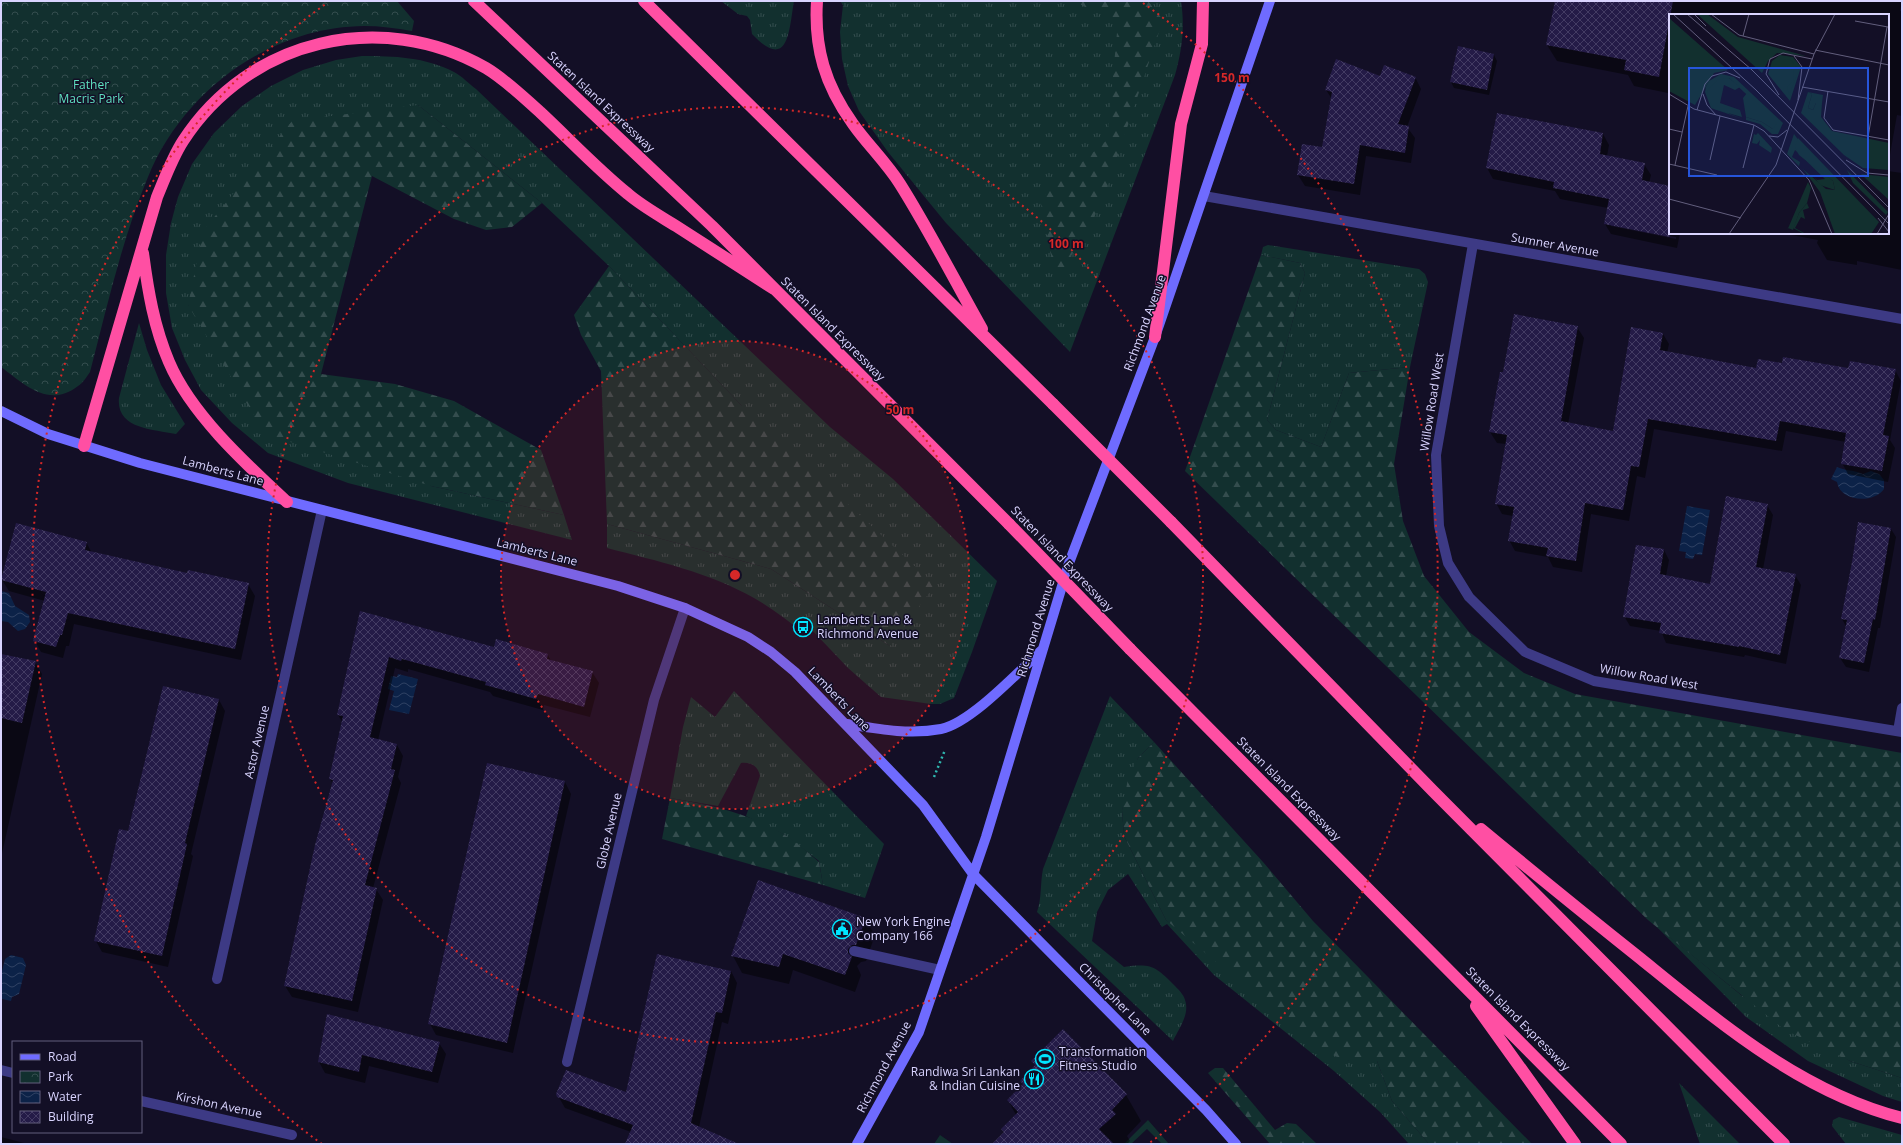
<svg xmlns="http://www.w3.org/2000/svg" width="1903" height="1145" viewBox="0 0 1903 1145" font-family="'Open Sans',sans-serif">
  <style>
    .grass { fill: url(#grass-tufts) }
    .forest { fill: url(#forest-firs) }
    .park { fill: url(#park-crowns) }
    .garden { fill: #12302f }
    .water { fill: url(#water-waves) }
    .shadow { fill: #0007; fill-rule: evenodd }
    .building { fill: url(#building-cross-hatch) }
    .lines { fill: none; stroke-linecap: round; stroke-linejoin: round }
    .path { stroke: #2fb8b0; stroke-width: 2.5; stroke-dasharray: 2 3; stroke-linecap: butt }
    .service { stroke: #3d3a85; stroke-width: 10 }
    .minor { stroke: #3d3a85; stroke-width: 10 }
    .secondary { stroke: #6f6bff; stroke-width: 10 }
    .motorway { stroke: #ff4fa3; stroke-width: 12 }
    .motorway-bridge { stroke: #ff4fa3; stroke-width: 12 }
    .ring { fill: none; stroke: #d62828; stroke-width: 2; stroke-dasharray: 2 4 }
    .labels { text-anchor: middle; stroke-width: 3; stroke-linejoin: round; paint-order: stroke }
    .park-label { font-size: 12px; fill: #5fe0c0; stroke: #130f26 }
    .street-label { font-size: 12px; fill: #d9d4ff; stroke: #130f26 }
    .poi-label { font-size: 12px; fill: #d9d4ff; stroke: #130f26; text-anchor: start }
    .inset-road { fill: none; stroke: #625e7d; stroke-width: 1 }
    .view { fill: #2655da; fill-opacity: 0.15; stroke: #2655da; stroke-width: 2 }
    .inset-edge { fill: none; stroke: #d9d4ff; stroke-width: 2 }
    .centre { fill: #d62828; stroke: #130f26; stroke-width: 2 }
    .ring-label { font-size: 12px; text-anchor: middle; font-weight: bold; fill: #d62828; stroke: #130f26; stroke-width: 3; stroke-linejoin: round; paint-order: stroke }
  </style>
  <defs>
    <pattern id="grass-tufts" width="24" height="20" patternUnits="userSpaceOnUse"><rect width="24" height="20" fill="#12302f"/><path d="M3 7l-1-3M5 7V3M7 7l1-3M15 17l-1-3M17 17v-4M19 17l1-3" fill="none" stroke="#344d4e"/></pattern>
    <pattern id="forest-firs" width="22" height="20" patternUnits="userSpaceOnUse"><rect width="22" height="20" fill="#12302f"/><path d="M5 1l3.5 6h-7zM16 11l3.5 6h-7z" fill="#344d4e"/></pattern>
    <pattern id="park-crowns" width="20" height="18" patternUnits="userSpaceOnUse"><rect width="20" height="18" fill="#12302f"/><path d="M2 6a3 3 0 1 1 6 0M12 15a3 3 0 1 1 6 0" fill="none" stroke="#344d4e"/></pattern>
    <pattern id="water-waves" width="16" height="10" patternUnits="userSpaceOnUse"><rect width="16" height="10" fill="#0c2248"/><path d="M0 5q4-4 8 0t8 0" fill="none" stroke="#2f4163"/></pattern>
    <pattern id="building-cross-hatch" width="8" height="8" patternUnits="userSpaceOnUse"><rect width="8" height="8" fill="#241b47"/><path d="M0 0l8 8M0 8l8-8" fill="none" stroke="#433b63"/></pattern>
  </defs>
  <rect width="100%" height="100%" fill="#130f26"/>
  <path class="grass" d="M721,1H794C789,29 789,73 752,34L750,20L747,16L738,14Z
    M840,1H1181C1185,27 1182,50 1175,75L1070,352L946,223L888,152L859,111L848,86L842,59L840,32L843,5Z
    M362,56C394,56 425,57 454,72C462,76 469,84 476,89L830,427L893,479L997,581L972,652L954,698L940,704H931L881,697L848,668L810,628L804,633C788,621 772,608 754,598C708,572 657,561 607,548V524L771,569L890,646L741,405L609,266L542,203L418,105L188,305L431,486L564,515L572,540L348,483L268,453L232,423L201,390L185,360L172,328L166,293V255L171,223L178,197L192,164L214,133L242,106L271,86L303,70L336,60Z
    M1268,245L1419,269L1425,274L1428,282L1410,367L1349,373L1321,447L1276,430L1267,420L1305,273L1300,263L1261,255L1263,247Z
    M139,323L147,350L161,385L185,424L176,434C153,429 116,429 119,398Z
    M734,691L884,844L865,898L823,885L819,861L785,835L746,816L760,776C758,766 751,762 741,763L718,806L670,798L683,727L691,697L715,717Z
    M1110,696L1154,742L1138,758L1122,810L1124,836L1166,920L1349,1061H1377L1392,1101L1429,1144H1409L1380,1112L1334,1071L1214,975L1167,924L1162,927L1128,874L1108,890L1097,912L1092,941L1124,967C1152,963 1156,967 1175,986C1180,991 1185,996 1186,1004C1188,1017 1178,1030 1173,1041L1037,912C1042,898 1040,884 1043,869Z
    M1654,924L1741,995L1850,1061L1902,1078V1102L1883,1096L1808,1061L1746,1017Z
    M1679,1083L1740,1144H1700Z
    M1839,1117L1902,1135V1144H1846L1832,1126L1833,1120Z"/>
  <path class="forest" d="M1073,1H1148L1163,20L1102,203L1056,282L1040,199L1107,140L1118,22Z
    M418,105L542,203L512,227L486,230L454,219L372,176L321,374L395,384L454,401L541,450L564,515L431,486L265,434L188,305L203,231L292,121Z
    M1261,255L1300,263L1305,273L1267,420L1276,430L1321,447L1349,373L1410,367L1394,464L1403,521L1424,576L1469,632L1524,673L1575,694L1902,753V1078L1850,1061L1785,1030L1648,920L1185,471Z
    M609,266L741,405L935,585L890,646L771,569L607,524L601,371L581,335L574,315Z
    M1154,742L1263,862L1313,921L1532,1144H1429L1392,1101L1377,1061H1349L1322,1051L1166,920L1124,836L1122,810L1128,779L1138,758Z
    M670,798C710,805 750,813 785,835C797,842 808,853 819,862L823,885L662,839Z
    M1215,1068H1223L1275,1130L1287,1123L1296,1124L1317,1144H1270L1208,1073Z"/>
  <path class="park" d="M1,1H397L414,21L412,31C396,28 380,26 364,26C270,27 183,91 148,177C122,239 107,307 90,372C87,376 83,383 78,386C49,409 24,384 1,367Z"/>
  <path class="garden" d="M1148,1120L1169,1144H1162L1147,1129L1131,1144H1124Z
    M940,1135L953,1144H934Z"/>
  <path class="water" d="M1837,467C1846,471 1854,470 1863,474L1871,471L1879,474L1884,480V489C1874,504 1840,502 1837,482L1831,479Z
    M1687,506L1710,510L1702,555L1695,554L1693,559L1685,558L1686,552L1679,551Z
    M1,591L9,593L15,606L29,615L30,622L25,629L18,631L8,622L1,621Z
    M398,674L418,679L409,714L389,710L394,691L388,689L391,676L397,677Z
    M11,955L23,958L26,965L19,994L12,997L11,1001L2,999L1,975L5,959Z"/>
  <path class="shadow" d="M1556,1H1902L1900,11H1902V116L1897,115L1888,166V15H1670V82L1668,93L1634,86L1628,75L1557,61L1547,45Z
    M1459,47L1494,55L1497,61L1489,95L1454,88L1451,82Z
    M1380,77H1415L1421,89L1407,127L1415,138L1411,163L1366,156L1360,195L1305,186L1298,175L1323,148L1332,99L1326,90Z
    M1498,114L1603,134L1609,145L1607,156L1644,164L1651,175L1649,183L1670,187V233H1680L1677,248L1611,234L1605,224L1608,208L1560,199L1555,191L1493,179L1487,168ZM1611,224L1676,237V239L1611,226Z
    M1888,171L1902,173V270L1857,261V265L1827,260L1817,243L1818,240L1781,233H1888Z
    M1577,327L1584,338L1568,424L1613,432L1663,334L1669,344L1667,353L1757,369L1783,364L1849,370H1895L1901,381L1890,440L1895,448L1888,482L1848,474L1842,463L1846,442L1786,431L1782,451L1654,429L1645,478L1637,476L1629,521L1591,514L1582,572L1553,567L1548,557L1515,551L1509,540L1513,516L1502,514L1496,503L1506,444L1497,443L1490,432L1504,373Z
    M1767,505L1773,515L1763,569L1795,575L1801,585L1786,664L1745,655L1744,657L1666,643L1661,631L1630,626L1624,616L1664,550L1669,560L1666,576L1710,585Z
    M1891,529L1896,537L1880,628H1878L1869,672L1846,667L1840,658L1847,628L1842,619Z
    M86,542L92,553L188,575L248,584L255,596L241,660L74,624L69,646H66L63,658L41,652L35,641L45,601L9,591L2,580Z
    M361,613L495,648L496,641L548,655L551,661L592,672L599,683L590,717L544,705L543,710L493,696L490,692L408,669V672L395,668L378,740L397,745L403,756L398,777L401,783L373,888L376,889L383,900L358,1012L292,997L285,986L333,784L330,779L343,723L338,715Z
    M1,655L35,662L42,674L1,858Z
    M219,700L225,711L191,854L193,856L168,967L102,952L96,941L129,832Z
    M488,764L565,782L571,794L513,1053L436,1035L430,1024Z
    M865,919L875,935L866,961L861,962L857,966L861,975L855,992L793,970L789,984L742,973L733,956Z
    M731,971L737,983L728,1024L722,1022L699,1127L704,1144H628L631,1132L565,1108L557,1094L626,1093Z
    M439,1043L446,1054L438,1083L369,1066L365,1083L325,1073L319,1062Z
    M1032,1061L1126,1095L1141,1121L1127,1136L1130,1141L1127,1144H1004V1132L1016,1115L1008,1100L1023,1085L1021,1081L1036,1067Z
    M1,1137L28,1144H1Z"/>
  <path class="building" d="M1555,1H1673L1659,77L1624,70L1626,60L1546,45Z
    M1458,46L1494,54L1487,90L1450,82Z
    M1336,59L1380,76L1384,65L1416,77L1398,124L1409,126L1405,153L1360,145L1354,184L1297,175L1302,144L1322,147L1332,92L1325,90Z
    M1497,113L1603,133L1600,154L1645,163L1642,180L1670,186V237L1604,224L1609,199L1553,188L1554,182L1486,168Z
    M1514,314L1578,326L1561,421L1613,431L1631,327L1663,333L1660,350L1756,368L1758,359L1782,363L1783,357L1848,368L1850,361L1896,369L1883,435L1889,436L1882,471L1841,464L1846,433L1780,421L1776,441L1648,419L1639,467L1631,466L1623,510L1585,503L1576,561L1546,556L1548,548L1508,541L1514,507L1495,504L1507,435L1489,432L1500,372H1503Z
    M1726,496L1768,504L1756,567L1796,574L1780,655L1739,646V647L1659,633L1661,623L1623,617L1636,545L1664,549L1660,574L1710,584Z
    M1858,522L1891,528L1875,620L1873,619L1864,663L1839,658L1847,620L1841,619L1852,562Z
    M16,523L87,542L85,550L187,573L188,570L249,583L235,649L68,613L62,635H60L56,647L33,641L46,592L1,580Z
    M360,611L494,647L496,639L548,654L547,659L593,671L584,707L538,694L536,699L485,685L486,682L402,659L401,661L389,657L370,737L397,744L391,769L395,770L365,885L377,888L352,1001L284,986L315,845L333,780L329,779L343,716L337,715Z
    M1,654L36,661L22,723L1,718Z
    M163,686L219,699L185,843L187,844L162,956L94,941L119,829L128,831Z
    M487,763L565,781L507,1043L428,1024Z
    M758,880L866,918L856,945H852L848,949V953L852,957L845,975L783,954L779,967L731,956Z
    M657,954L731,971L722,1013L716,1012L691,1123L739,1144H625L633,1125L557,1097L556,1094L566,1070L626,1092Z
    M327,1014L440,1042L432,1072L362,1055L359,1072L318,1062Z
    M1063,1029L1127,1094L1112,1110L1116,1114L1099,1129L1114,1144H992L1004,1132L1001,1129L1018,1112L1007,1100L1023,1084L1020,1081L1035,1065L1031,1061Z"/>
  <g class="lines">
    <path class="path" d="M934,777L945,750"/>
    <path class="service" d="M854,951L940,970"/>
    <path class="minor" d="M1204,196L1902,319
      M1473,244L1436,455L1439,526L1448,563L1469,597L1525,652L1594,681L1902,732
      M1898,731L1902,708
      M217,979L322,510
      M567,1062L654,700L685,608
      M1,1070L13,1073
      M141,1101L292,1135"/>
    <path class="secondary" d="M1,411L48,434L140,463L618,586L685,608L748,637L771,652L795,672L923,805L973,874L1206,1110L1236,1144
      M847,724C878,729 909,735 941,729C971,723 1019,671 1043,649
      M857,1144L919,1032L986,837L1069,563L1155,337L1270,1"/>
    <path class="motorway" d="M474,1L712,226L1009,524
      M644,1L1053,404
      M817,1C814,48 825,85 853,124C867,144 886,162 900,184C929,230 955,281 982,329
      M143,253C148,291 154,327 169,362C191,414 246,464 287,502
      M1155,337L1181,124L1202,44L1203,1
      M84,446L157,197C165,178 172,158 183,141C249,39 381,8 486,68C506,80 523,97 540,112C569,139 597,169 628,194C642,206 660,216 676,226C709,247 741,268 774,289
      M1171,522L1433,791L1784,1144
      M1130,649L1621,1144
      M1481,829C1534,873 1587,916 1641,959C1720,1023 1801,1092 1902,1118
      M1476,1006L1575,1144"/>
    <path class="motorway-bridge" d="M1053,404L1171,522
      M1009,524L1130,649"/>
  </g>
  <circle cx="735" cy="575" r="234" fill="#d62828" fill-opacity=".12"/>
  <g class="ring">
    <circle cx="735" cy="575" r="234"/>
    <circle cx="735" cy="575" r="468"/>
    <path d="M322 1144A703 703 0 0 1 327 3M1143 3A703 703 0 0 1 1148 1144"/>
  </g>
  <defs>
    <symbol id="bus-ring" viewBox="-11 -11 22 22"><circle r="9.5" fill="#130f26" stroke="#00e5ff" stroke-width="1.5"/><path d="M-5-6H5V4H4V6H2V4H-2V6H-4V4H-5ZM-3.5-4V0h7V-4ZM-3.5 1.2v1.5H-2V1.2ZM2 1.2v1.5H3.5V1.2Z" fill="#00e5ff"/></symbol>
    <symbol id="civic-ring" viewBox="-11 -11 22 22"><circle r="9.5" fill="#130f26" stroke="#00e5ff" stroke-width="1.5"/><path d="M-.6-6.5H3V-4.5H.6V-3L4-1V1h2V6H-6V1h2V-1L-.6-3ZM-1.2 2.5V6h2.4V2.5Z" fill="#00e5ff"/></symbol>
    <symbol id="stadium-ring" viewBox="-11 -11 22 22"><circle r="9.5" fill="#130f26" stroke="#00e5ff" stroke-width="1.5"/><path d="M0-5a6.5 5 0 1 0 0 10a6.5 5 0 1 0 0-10ZM-3.5-1.8h7v3.6h-7Z" fill="#00e5ff"/></symbol>
    <symbol id="restaurant-ring" viewBox="-11 -11 22 22"><circle r="9.5" fill="#130f26" stroke="#00e5ff" stroke-width="1.5"/><path d="M-5-6h1v4h1v-4h1v4h1v-4h1v5L-1.5 .5V6h-2V.5L-5-1ZM5-6V6H3V1.5H1.5Q1.5-4 5-6Z" fill="#00e5ff"/></symbol>
  </defs>
  <g fill-rule="evenodd">
    <use href="#bus-ring" x="792" y="616" width="22" height="22"/>
    <use href="#civic-ring" x="831" y="918" width="22" height="22"/>
    <use href="#stadium-ring" x="1034" y="1048" width="22" height="22"/>
    <use href="#restaurant-ring" x="1023" y="1068" width="22" height="22"/>
  </g>
  <g class="labels">
    <g class="park-label">
      <text x="91" y="89">Father<tspan x="91" dy="14">Macris Park</tspan></text>
    </g>
    <g class="street-label">
      <text transform="translate(601 102) rotate(43)" y="4">Staten Island Expressway</text>
      <text transform="translate(1555 245) rotate(10)" y="4">Sumner Avenue</text>
      <text transform="translate(1145 323) rotate(-70)" y="4">Richmond Avenue</text>
      <text transform="translate(833 329) rotate(45)" y="4">Staten Island Expressway</text>
      <text transform="translate(1432 402) rotate(-81)" y="4">Willow Road West</text>
      <text transform="translate(223 471) rotate(15)" y="4">Lamberts Lane</text>
      <text transform="translate(537 552) rotate(14)" y="4">Lamberts Lane</text>
      <text transform="translate(1062 559) rotate(46)" y="4">Staten Island Expressway</text>
      <text transform="translate(1036 628) rotate(-73)" y="4">Richmond Avenue</text>
      <text transform="translate(1649 677) rotate(10)" y="4">Willow Road West</text>
      <text transform="translate(839 699) rotate(46)" y="4">Lamberts Lane</text>
      <text transform="translate(257 742) rotate(-77)" y="4">Astor Avenue</text>
      <text transform="translate(1289 789) rotate(45)" y="4">Staten Island Expressway</text>
      <text transform="translate(609 831) rotate(-77)" y="4">Globe Avenue</text>
      <text transform="translate(1115 999) rotate(45)" y="4">Christopher Lane</text>
      <text transform="translate(1518 1019) rotate(45)" y="4">Staten Island Expressway</text>
      <text transform="translate(884 1067) rotate(-62)" y="4">Richmond Avenue</text>
      <text transform="translate(219 1105) rotate(12)" y="4">Kirshon Avenue</text>
    </g>
    <g class="poi-label">
      <text x="817" y="624">Lamberts Lane &amp;<tspan x="817" dy="14">Richmond Avenue</tspan></text>
      <text x="856" y="926">New York Engine<tspan x="856" dy="14">Company 166</tspan></text>
      <text x="1059" y="1056">Transformation<tspan x="1059" dy="14">Fitness Studio</tspan></text>
      <text x="1020" y="1076" text-anchor="end">Randiwa Sri Lankan<tspan x="1020" dy="14">&amp; Indian Cuisine</tspan></text>
    </g>
  </g>
  <g transform="translate(1669 14)">
    <rect width="220" height="220" fill="#130f26"/>
    <path d="M28,0H38L69,23L137,42L108,39L99,47L93,59ZM111,41L124,43L132,53L121,87L99,60L103,47ZM52,60L65,63L114,109L109,120H103L91,110L77,106V103L93,108L104,115L90,92L60,64L38,83L61,100L74,105L42,94L36,78L37,73L40,67ZM139,78L154,81L153,89H147L144,96L139,94L143,80ZM89,119L103,134L102,139L90,131L91,126L88,130L83,129L85,120L87,121ZM125,120L150,154L164,167L166,176L151,171L145,163L148,166L156,165L126,136L123,143L131,148L130,152L118,140ZM178,156L219,198L217,201L184,169ZM192,160L220,163V186L195,163ZM138,189L140,194L134,196L136,205L132,203L126,214L137,220H135L124,214L130,199Z" fill="#12302f"/>
    <path d="M121,45L130,56L120,81L118,73L124,67L125,56L116,52L114,46ZM60,64L71,73L66,76L55,71L51,89L71,96L73,103L45,95L38,83L39,76L48,66ZM139,78L143,80L139,94L144,96L147,89H153L152,103L163,117L220,129V156L194,154L175,141L132,99ZM78,79L108,109L104,115L93,108L77,103L74,84ZM129,124L210,208L202,220H166L151,178L134,155L157,175L166,176L164,167L130,141L126,133ZM139,168L142,174L138,189L130,199L124,216L119,214L117,219Z" fill="#12302f"/>
    <path d="M0,4L59,56L45,59L26,91L0,77Z" fill="#12302f"/>
    <path class="inset-road" d="M4,0L87,76L220,210M18,0L83,56L220,194M25,0L37,12M42,0L70,21L145,40M186,7L219,13M74,22L80,0M146,36L220,51M125,42L133,53L129,86M133,73L220,88M159,77L155,104L164,116L220,126M0,80L25,95L85,111L95,117L140,166L163,220M34,80L38,91L47,101M110,81L97,60L101,45L114,39L143,45M28,96L36,70L43,62L57,58L71,64M0,115L13,118M100,122L109,123L118,116M199,123L218,13M41,146L51,102M177,146L198,159L220,161M0,150L48,161M6,151L19,92M74,154L85,111M0,185L72,204M209,204L220,218M60,220L107,151L145,40L166,0M208,220L220,200"/>
    <path class="view" d="M20,54H199V162H20Z"/>
    <rect width="220" height="220" class="inset-edge"/>
  </g>
  <circle cx="735" cy="575" r="6" class="centre"/>
  <g class="ring-label">
    <text x="1232" y="82">150 m</text>
    <text x="1066" y="248">100 m</text>
    <text x="900" y="414">50 m</text>
  </g>
  <rect width="1903" height="1145" fill="none" stroke="#d9d4ff" stroke-width="4"/>
  <rect x="12" y="1041" width="130" height="92" fill="#130f26" stroke="#625e7d"/>
  <rect x="20" y="1054" width="20" height="6" fill="#6f6bff" stroke="#625e7d"/>
  <text x="48" y="1061" font-size="12" fill="#d9d4ff">Road</text>
  <rect x="20" y="1071" width="20" height="12" fill="url(#park-crowns)" stroke="#625e7d"/>
  <text x="48" y="1081" font-size="12" fill="#d9d4ff">Park</text>
  <rect x="20" y="1091" width="20" height="12" fill="url(#water-waves)" stroke="#625e7d"/>
  <text x="48" y="1101" font-size="12" fill="#d9d4ff">Water</text>
  <rect x="20" y="1111" width="20" height="12" fill="url(#building-cross-hatch)" stroke="#625e7d"/>
  <text x="48" y="1121" font-size="12" fill="#d9d4ff">Building</text>
</svg>
